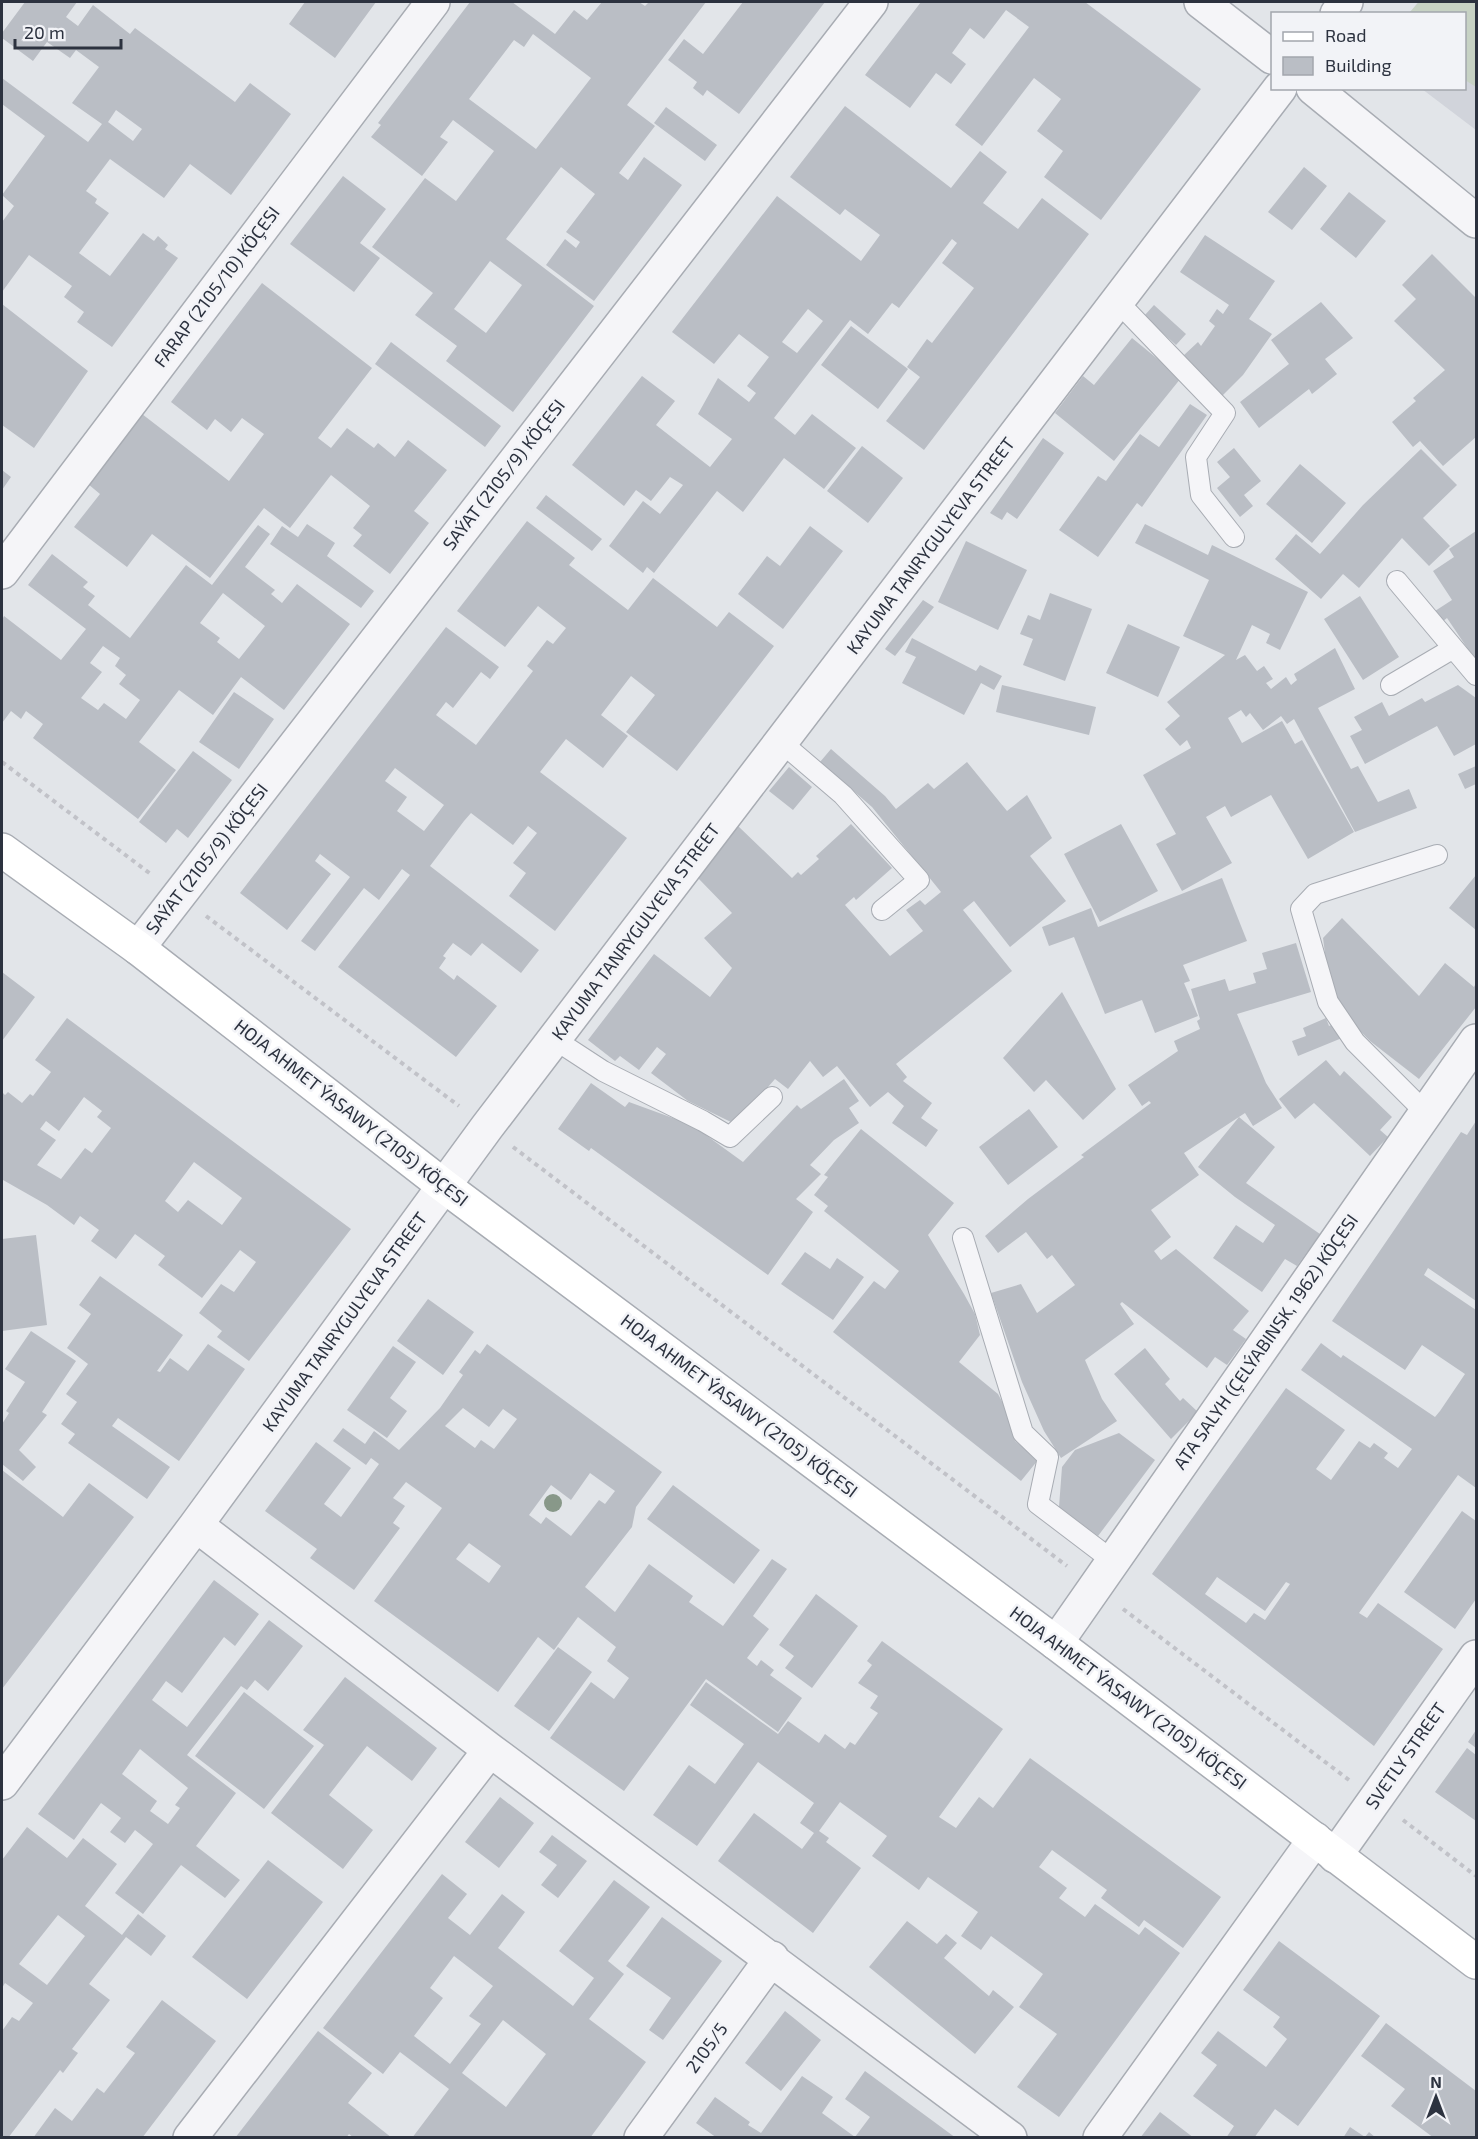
<svg xmlns="http://www.w3.org/2000/svg" width="1478" height="2139" viewBox="0 0 1478 2139" font-family="'Exo 2',sans-serif">
  <style>
    .built { fill: #d1d4db }
    .green { fill: #c7d2c4 }
    .building { fill: #babec5; fill-rule: evenodd }
    .lines { fill: none; stroke-linecap: round; stroke-linejoin: round }
    .lane-casing { stroke: #a8acb3; stroke-width: 22 }
    .street-casing { stroke: #a8acb3; stroke-width: 36 }
    .secondary-casing { stroke: #a8acb3; stroke-width: 36 }
    .path { stroke: #c1c2c8; stroke-width: 4; stroke-dasharray: 4.5 4.5; stroke-linecap: butt }
    .lane { stroke: #f5f5f8; stroke-width: 20 }
    .street { stroke: #f5f5f8; stroke-width: 33 }
    .secondary { stroke: #fff; stroke-width: 33 }
    .tree { fill: #889889 }
    .labels { text-anchor: middle; stroke-width: 5; stroke-linejoin: round; paint-order: stroke }
    .street-label { font-size: 18px; fill: #2c323f; stroke: #f2f3f7 }
  </style>
  <rect width="100%" height="100%" fill="#e2e5e9"/>
  <path class="built" d="M1418,2H1476V130L1422,89L1464,88V14H1409Z"/>
  <path class="green" d="M1419,2H1476V87L1465,80L1464,14L1409,13Z"/>
  <path class="building" d="M25,2H77L66,17L78,26L93,5L130,34L135,28L235,102L250,83L291,114L231,195L190,164L164,198L110,159L86,191L97,199L95,203L109,213L79,253L110,276L143,233L154,241L158,236L168,245L165,249L178,258L112,347L77,322L84,312L64,297L72,286L29,255L2,292V222L14,206L2,195L45,136L2,104V78L88,142L102,124L72,103L99,67L76,50L70,58L47,42L33,61L2,38V33ZM116,110L142,129L133,141L108,122Z
    M305,2H376L335,58L289,24Z
    M470,2H512L555,34L574,10L587,20L602,2H639L645,6L649,2H706L627,105L655,126L619,173L628,180L644,157L682,185L594,301L546,265L565,239L576,248L580,242L566,232L595,194L561,167L506,239L594,306L513,412L446,361L457,346L415,315L433,293L372,247L425,178L456,201L494,151L453,120L440,137L448,142L422,176L371,137L381,125L378,123ZM533,34L591,78L536,149L469,99L514,40L524,47ZM490,261L522,285L486,333L454,309Z
    M743,2H825L739,114L707,90L703,96L693,88L697,82L668,60L684,39L703,54Z
    M921,2H1085L1201,89L1101,220L1044,177L1063,151L1037,131L1061,99L1034,78L982,146L955,125L1029,27L1006,10L984,39L970,28L952,53L966,64L951,84L936,73L910,108L865,75Z
    M845,106L951,188L980,151L1007,172L983,203L1018,229L1042,198L1089,234L924,450L886,421L920,377L907,367L927,339L932,343L974,288L942,263L957,243L952,239L899,308L892,303L868,334L850,320L774,418L795,435L812,414L856,448L824,489L784,458L743,512L717,491L654,573L647,567L643,573L609,546L643,501L660,514L683,485L670,477L651,501L636,490L624,506L572,465L642,376L675,401L656,425L710,467L732,439L698,414L718,378L749,402L756,393L747,386L769,357L739,334L714,364L672,332L777,196L861,261L880,235L845,209L840,215L790,177ZM808,309L823,321L797,353L782,342Z
    M666,107L717,145L705,161L654,123Z
    M1304,167L1327,186L1292,230L1268,212Z
    M343,176L386,209L360,243L380,258L354,292L290,244Z
    M1349,192L1386,221L1356,258L1320,229Z
    M1205,235L1275,281L1249,319L1272,334L1243,375L1222,396L1183,356L1198,342L1201,346L1215,326L1209,321L1217,309L1223,314L1229,305L1180,272Z
    M1432,254L1476,298V437L1443,466L1420,441L1413,447L1392,422L1416,401L1413,398L1445,370L1394,321L1416,299L1402,285Z
    M262,283L372,368L318,438L331,448L347,428L374,448L378,443L395,457L408,440L447,470L414,511L429,523L390,574L353,546L362,535L353,528L370,506L331,475L290,528L264,508L210,578L152,534L127,567L74,527L100,494L88,484L142,414L229,481L264,434L242,418L231,432L215,419L207,430L171,402Z
    M1321,302L1353,338L1325,359L1337,374L1312,394L1309,389L1259,428L1240,402L1289,364L1271,340Z
    M2,304L88,371L34,448L2,425Z
    M1154,305L1186,334L1176,345L1144,316Z
    M851,326L908,369L878,409L821,365Z
    M1132,338L1181,378L1114,461L1055,413L1083,376L1094,385Z
    M391,342L501,426L485,447L375,364Z
    M1190,404L1207,415L1142,507L1137,503L1098,557L1059,530L1098,476L1106,481L1140,434L1159,447Z
    M1043,438L1064,453L1017,519L1007,512L1002,520L990,513Z
    M862,446L903,478L868,523L827,491Z
    M1234,448L1261,481L1244,495L1253,506L1240,517L1217,488L1230,477L1217,462Z
    M1421,449L1457,485L1423,518L1450,546L1429,566L1402,538L1359,588L1343,574L1321,599L1275,559L1296,534L1320,554L1363,505Z
    M1300,464L1346,503L1312,543L1266,504Z
    M2,470L11,477L2,490Z
    M546,495L602,539L592,551L536,508Z
    M527,521L575,558L569,565L628,610L653,578L717,627L729,612L774,646L677,771L626,732L655,695L631,676L601,715L628,736L603,768L566,739L540,772L627,838L555,931L509,896L526,873L513,863L537,833L528,826L513,845L471,813L464,821L430,866L539,950L521,973L482,943L471,956L453,943L443,956L446,958L439,968L454,980L457,975L497,1006L456,1057L338,967L410,875L402,869L379,900L364,888L315,951L301,941L350,877L320,854L315,861L331,874L287,930L240,893L446,627L499,667L490,679L481,672L453,708L446,702L436,715L476,745L533,671L527,666L547,640L553,644L566,628L538,606L505,647L457,611ZM395,768L444,805L424,831L397,811L407,797L385,781Z
    M307,524L335,543L327,556L374,591L361,608L270,544L282,526L298,537Z
    M1145,524L1208,555L1212,545L1308,592L1280,650L1266,643L1270,634L1252,625L1236,660L1245,655L1257,671L1264,666L1273,679L1266,683L1271,689L1286,677L1291,685L1297,680L1294,674L1335,648L1355,689L1318,708L1351,769L1358,766L1378,802L1409,789L1417,808L1355,832L1294,719L1287,724L1281,716L1263,730L1250,713L1246,717L1241,710L1228,718L1242,743L1282,721L1295,744L1302,740L1354,832L1308,859L1271,795L1231,817L1225,806L1206,817L1232,863L1182,891L1156,844L1176,834L1143,775L1191,748L1187,740L1180,746L1165,729L1180,716L1167,702L1225,655L1183,636L1209,580L1135,543Z
    M258,525L270,534L245,567L275,590L271,594L282,603L297,584L350,624L284,710L241,677L213,715L179,690L139,742L176,770L138,819L33,738L43,724L26,711L21,719L11,711L2,723V620L4,616L61,660L86,629L28,585L52,554L88,582L83,587L95,596L88,605L130,638L186,565L212,585ZM223,593L265,626L239,659L217,642L220,638L200,623ZM103,646L120,658L115,666L126,675L119,684L140,700L126,719L104,703L98,710L81,698L102,672L90,663Z
    M810,526L843,551L783,629L738,594L767,556L780,566Z
    M1476,531V661L1447,618L1442,622L1435,611L1452,600L1433,571L1454,557L1449,549Z
    M966,541L1027,570L998,630L938,602Z
    M1050,593L1092,609L1065,681L1023,665L1033,639L1020,634L1028,615L1040,620Z
    M1360,596L1399,657L1363,680L1324,619Z
    M923,600L934,607L895,656L885,649Z
    M1128,624L1180,647L1158,697L1106,673Z
    M912,638L976,671L980,665L1002,676L994,690L981,683L964,715L902,683L916,657L905,652Z
    M1002,685L1096,707L1089,735L996,712Z
    M1458,685L1476,698V744L1454,756L1437,726L1365,764L1350,736L1362,730L1354,717L1382,702L1389,716L1422,698L1425,702Z
    M234,692L274,719L239,769L199,742Z
    M831,749L885,796L896,809L928,783L934,789L967,762L1007,811L1027,795L1052,838L1030,856L1066,901L1010,947L974,901L963,910L1012,971L896,1064L907,1077L903,1081L932,1103L921,1118L938,1130L926,1147L892,1123L904,1106L888,1092L870,1107L837,1066L823,1077L810,1061L788,1089L775,1079L735,1124L688,1101L651,1073L666,1054L657,1047L639,1070L620,1056L615,1061L588,1040L654,954L710,997L732,968L704,938L732,913L698,878L738,826L792,878L798,872L801,875L819,859L816,856L851,824L892,868L856,900L854,897L845,905L890,956L923,931L906,910L920,900L925,905L941,892L872,807L820,762Z
    M193,751L232,780L188,838L177,829L166,843L139,822Z
    M1476,766V784L1465,789L1458,774Z
    M789,767L812,787L793,810L769,791Z
    M1121,824L1158,891L1100,922L1064,854Z
    M1476,875V930L1449,908Z
    M1222,878L1247,941L1183,965L1190,981L1184,983L1198,1016L1155,1033L1142,1000L1105,1014L1074,937L1049,946L1042,927L1091,908L1098,927Z
    M1342,918L1419,996L1445,963L1474,987L1476,983V1007L1419,1079L1370,1041L1343,1013L1328,977L1323,938Z
    M1296,943L1311,992L1237,1014L1266,1083L1282,1108L1253,1126L1245,1113L1184,1153L1199,1175L1151,1210L1171,1237L1154,1251L1161,1260L1176,1249L1249,1311L1233,1330L1246,1339L1227,1365L1215,1357L1207,1368L1122,1302L1120,1304L1134,1324L1085,1360L1102,1399L1117,1421L1061,1458L1044,1431L1022,1382L991,1293L1021,1284L1037,1313L1075,1285L1052,1255L1047,1259L1026,1232L998,1253L985,1236L1028,1199L1084,1157L1081,1155L1151,1103L1149,1101L1142,1106L1128,1085L1178,1051L1174,1041L1200,1029L1197,1021L1200,1019L1191,989L1225,979L1229,991L1256,983L1253,973L1267,969L1262,953Z
    M2,972L35,997L2,1041Z
    M1062,992L1116,1089L1083,1120L1046,1080L1034,1092L1003,1058Z
    M67,1018L351,1229L249,1361L217,1337L222,1331L199,1313L221,1284L234,1292L256,1262L240,1250L202,1298L158,1265L165,1256L135,1234L116,1259L91,1241L99,1230L80,1216L74,1225L47,1205L3,1180L2,1092L5,1095L8,1092L22,1103L30,1094L33,1096L51,1072L35,1060ZM84,1097L102,1111L97,1117L111,1128L92,1153L85,1148L61,1179L37,1165L56,1140L40,1129L46,1121L59,1131ZM194,1162L242,1198L222,1225L188,1200L178,1212L165,1201Z
    M1326,1018L1329,1026L1336,1023L1342,1038L1298,1056L1292,1041L1306,1036L1303,1028Z
    M1326,1060L1340,1076L1344,1071L1392,1117L1380,1130L1388,1137L1370,1156L1314,1103L1295,1119L1279,1099Z
    M844,1079L859,1101L849,1108L859,1123L834,1140L810,1165L821,1174L796,1199L813,1212L768,1275L591,1148L589,1151L558,1129L591,1083L625,1107L629,1102L692,1125L743,1162L797,1105L801,1109Z
    M1029,1109L1058,1147L1008,1185L979,1147Z
    M1239,1117L1275,1147L1246,1183L1320,1234L1297,1266L1285,1259L1262,1292L1213,1258L1236,1225L1263,1243L1275,1225L1235,1197L1198,1167Z
    M1476,1121V1301L1428,1268L1424,1275L1476,1310V1488L1458,1475L1359,1613L1367,1618L1378,1603L1443,1649L1374,1746L1152,1574L1286,1388L1345,1430L1316,1469L1331,1480L1359,1441L1370,1448L1374,1443L1388,1453L1384,1458L1398,1468L1412,1449L1301,1370L1321,1343L1341,1358L1343,1355L1435,1417L1440,1411L1465,1374L1422,1345L1405,1370L1332,1321L1461,1132L1467,1135ZM1217,1577L1265,1611L1286,1582L1290,1584L1265,1620L1254,1613L1246,1623L1205,1594Z
    M861,1129L954,1203L928,1235L964,1294L975,1314L980,1335L959,1362L998,1394L1007,1411L1015,1441L1038,1460L1021,1481L833,1332L874,1281L885,1289L899,1271L824,1211L828,1206L814,1195L828,1177L824,1175Z
    M36,1235L47,1325L2,1331V1239Z
    M805,1252L830,1269L837,1258L864,1277L833,1320L781,1284Z
    M100,1276L183,1335L157,1371L160,1372L170,1358L188,1371L208,1344L245,1369L179,1461L118,1418L112,1426L170,1467L147,1499L68,1443L75,1434L61,1424L77,1402L66,1394L88,1364L67,1348L91,1314L79,1305Z
    M428,1299L474,1332L443,1375L397,1341Z
    M31,1331L76,1361L42,1412L47,1415L19,1450L36,1467L23,1481L2,1464V1424L9,1413L6,1411L25,1382L5,1369Z
    M487,1344L662,1472L636,1507L632,1527L585,1587L615,1612L649,1564L693,1596L689,1602L723,1626L772,1559L787,1569L753,1616L769,1629L747,1658L757,1666L761,1660L774,1670L770,1675L802,1698L778,1732L706,1679L624,1791L550,1738L591,1682L614,1699L629,1678L607,1661L616,1647L578,1617L554,1650L538,1637L498,1692L374,1601L442,1508L406,1482L393,1498L405,1506L393,1523L400,1528L354,1590L310,1558L317,1549L265,1511L316,1442L351,1468L324,1504L341,1517L379,1464L371,1458L366,1465L333,1441L343,1428L365,1444L374,1431L399,1450L440,1408L463,1375L459,1372L475,1350L480,1354ZM463,1408L489,1427L503,1409L517,1419L494,1449L481,1440L475,1448L445,1426ZM590,1473L615,1491L605,1504L599,1500L571,1536L546,1517L541,1524L529,1515L551,1485L571,1500ZM469,1543L501,1566L489,1583L456,1559Z
    M393,1346L416,1362L390,1398L407,1411L387,1438L347,1410Z
    M1145,1348L1170,1379L1165,1384L1180,1401L1183,1398L1198,1412L1171,1439L1114,1374Z
    M1119,1433L1155,1460L1098,1536L1059,1507L1062,1467L1075,1450Z
    M2,1470L63,1517L89,1483L134,1517L2,1689Z
    M673,1485L760,1550L734,1584L647,1519Z
    M1462,1511L1476,1521V1599L1455,1629L1404,1592Z
    M214,1580L259,1614L235,1646L224,1637L182,1693L166,1681L152,1700L187,1727L269,1620L303,1646L268,1691L255,1680L247,1690L241,1686L187,1755L236,1793L196,1846L240,1880L225,1898L181,1865L143,1914L115,1893L153,1844L135,1830L125,1843L110,1832L121,1818L101,1803L74,1840L38,1814ZM140,1749L188,1788L175,1805L180,1808L168,1824L150,1811L157,1801L122,1774Z
    M816,1594L858,1626L812,1688L785,1668L794,1656L779,1645Z
    M882,1641L1003,1729L939,1817L956,1828L979,1797L993,1808L1030,1758L1221,1897L1183,1948L1144,1920L1139,1927L1101,1898L1107,1890L1052,1850L1039,1867L1067,1888L1059,1898L1085,1917L1095,1904L1139,1935L1145,1927L1180,1953L1059,2117L1017,2087L1057,2034L1019,2007L1043,1974L991,1936L981,1950L961,1936L978,1912L928,1877L919,1890L872,1856L887,1836L840,1802L819,1831L829,1838L826,1842L861,1868L813,1933L718,1861L754,1813L802,1849L814,1833L800,1823L814,1803L758,1762L697,1846L653,1815L689,1765L715,1784L744,1744L690,1705L706,1682L778,1734L788,1721L819,1743L825,1734L845,1749L850,1742L855,1745L878,1713L870,1708L878,1696L858,1683L872,1665L867,1661Z
    M558,1647L592,1672L549,1731L514,1706Z
    M345,1677L437,1748L412,1781L367,1746L329,1795L373,1830L343,1869L271,1813L324,1745L303,1730Z
    M244,1692L314,1746L264,1809L195,1756Z
    M1476,1730V1748L1468,1742Z
    M1467,1748L1476,1755V1821L1435,1792Z
    M500,1797L534,1823L499,1868L465,1842Z
    M27,1827L67,1858L83,1838L117,1864L85,1906L122,1935L138,1914L166,1936L151,1956L126,1937L89,1984L110,2000L72,2049L78,2053L63,2073L60,2070L8,2138H2V2031L12,2017L19,2021L33,2003L5,1983L2,1988V1860ZM58,1915L85,1936L47,1985L19,1964Z
    M552,1835L587,1861L558,1898L541,1885L557,1865L539,1852Z
    M268,1860L323,1902L247,1999L192,1957Z
    M442,1874L467,1894L448,1918L470,1935L502,1894L525,1912L498,1948L573,2006L594,1978L559,1951L614,1880L650,1907L608,1961L624,1974L589,2019L646,2062L590,2138H412L449,2089L400,2052L383,2074L323,2028ZM454,1956L493,1986L469,2016L481,2024L450,2064L414,2036L443,1998L430,1988ZM503,2020L546,2054L506,2107L462,2073Z
    M662,1917L722,1961L663,2040L649,2030L671,1998L626,1966Z
    M907,1921L937,1944L946,1934L957,1943L944,1958L989,1996L993,1990L1014,2007L975,2054L869,1967Z
    M1279,1941L1380,2016L1298,2126L1275,2109L1254,2138H1226L1234,2126L1193,2096L1217,2065L1201,2053L1218,2031L1266,2067L1287,2039L1273,2027L1280,2017L1243,1990Z
    M162,2000L216,2041L142,2138H33L55,2108L72,2121L97,2088L104,2093L135,2053L126,2047Z
    M785,2011L821,2040L781,2091L745,2063Z
    M1386,2023L1476,2091V2138H1434L1391,2106L1405,2089L1361,2056Z
    M318,2031L372,2073L348,2103L392,2138H354L349,2134L346,2138H235Z
    M865,2071L956,2138H717L696,2123L715,2097L750,2122L748,2125L761,2133L802,2076L833,2097L822,2113L855,2137L870,2117L845,2099Z
    M1160,2112L1194,2138H1140Z
    M1350,2127L1365,2137L1369,2132L1376,2138H1343Z"/>
  <g class="lines">
    <defs>
      <path id="lane" d="M1117,301L1225,413L1196,457L1201,495L1234,537
        M1397,581L1476,675
        M1391,685L1452,649
        M781,742L843,795L919,880L882,910
        M554,1039L603,1071L703,1121L730,1137L772,1097
        M1426,1113L1355,1042L1328,1002L1301,909L1315,894L1437,855
        M963,1238L1023,1433L1048,1457L1038,1504L1113,1561"/>
      <path id="street" d="M1201,2L1272,57
        M1337,14L1346,2
        M1313,88L1476,221
        M2,572L433,2
        M138,948L871,2
        M196,1525L490,1750L1010,2138
        M1056,1643L1476,1041
        M2,1783L196,1525L487,1127L1280,88
        M1335,1856L1476,1657
        M190,2138L490,1750
        M641,2138L772,1958
        M1100,2138L1315,1839"/>
      <path id="secondary" d="M2,850L138,948L444,1186L1056,1643L1476,1962"/>
    </defs>
    <use href="#lane" class="lane-casing"/>
    <use href="#street" class="street-casing"/>
    <use href="#secondary" class="secondary-casing"/>
    <path class="path" d="M2,762L152,875
      M206,916L459,1106
      M513,1147L1067,1566
      M1123,1609L1349,1780
      M1403,1820L1476,1876"/>
    <use href="#lane" class="lane"/>
    <use href="#street" class="street"/>
    <use href="#secondary" class="secondary"/>
  </g>
  <circle class="tree" cx="553" cy="1503" r="9"/>
  <g class="labels">
    <g class="street-label">
      <text transform="translate(217 287) rotate(-53)" y="6">FARAP (2105/10) KÖÇESI</text>
      <text transform="translate(504 475) rotate(-52)" y="6">SAÝAT (2105/9) KÖÇESI</text>
      <text transform="translate(931 546) rotate(-53)" y="6">KAYUMA TANRYGULYEVA STREET</text>
      <text transform="translate(207 859) rotate(-52)" y="6">SAÝAT (2105/9) KÖÇESI</text>
      <text transform="translate(636 932) rotate(-53)" y="6">KAYUMA TANRYGULYEVA STREET</text>
      <text transform="translate(351 1113) rotate(38)" y="6">HOJA AHMET ÝASAWY (2105) KÖÇESI</text>
      <text transform="translate(345 1322) rotate(-54)" y="6">KAYUMA TANRYGULYEVA STREET</text>
      <text transform="translate(1266 1342) rotate(-55)" y="6">ATA SALYH (ÇELÝABINSK, 1962) KÖÇESI</text>
      <text transform="translate(739 1406) rotate(37)" y="6">HOJA AHMET ÝASAWY (2105) KÖÇESI</text>
      <text transform="translate(1128 1698) rotate(37)" y="6">HOJA AHMET ÝASAWY (2105) KÖÇESI</text>
      <text transform="translate(1406 1756) rotate(-55)" y="6">SVETLY STREET</text>
      <text transform="translate(707 2048) rotate(-54)" y="6">2105/5</text>
    </g>
  </g>
  <rect width="1478" height="2139" fill="none" stroke="#2c323f" stroke-width="6"/>
  <rect x="1271" y="12" width="195" height="78" fill="#f2f3f7" stroke="#a3a6ad" stroke-width="1.5"/>
  <rect x="1283" y="32" width="30" height="9" fill="#ffffff" stroke="#a3a6ad" stroke-width="1.5"/>
  <text x="1325" y="42" font-size="18" fill="#2c323f">Road</text>
  <rect x="1283" y="57" width="30" height="18" fill="#babec5" stroke="#a3a6ad" stroke-width="1.5"/>
  <text x="1325" y="72" font-size="18" fill="#2c323f">Building</text>
  <g transform="translate(1436 2097)" stroke="#f2f3f7" stroke-width="4.5" paint-order="stroke">
  <path d="M0-4.5L10 22L0 15L-10 22Z" fill="#2c323f"/>
  <text y="-9" font-size="16" font-weight="bold" text-anchor="middle" fill="#2c323f">N</text>
  </g>
  <path d="M15 39v9h106v-9" fill="none" stroke="#2c323f" stroke-width="3"/>
  <text x="24" y="39" font-size="18" fill="#2c323f" stroke="#f2f3f7" stroke-width="4.5" paint-order="stroke">20 m</text>
</svg>
